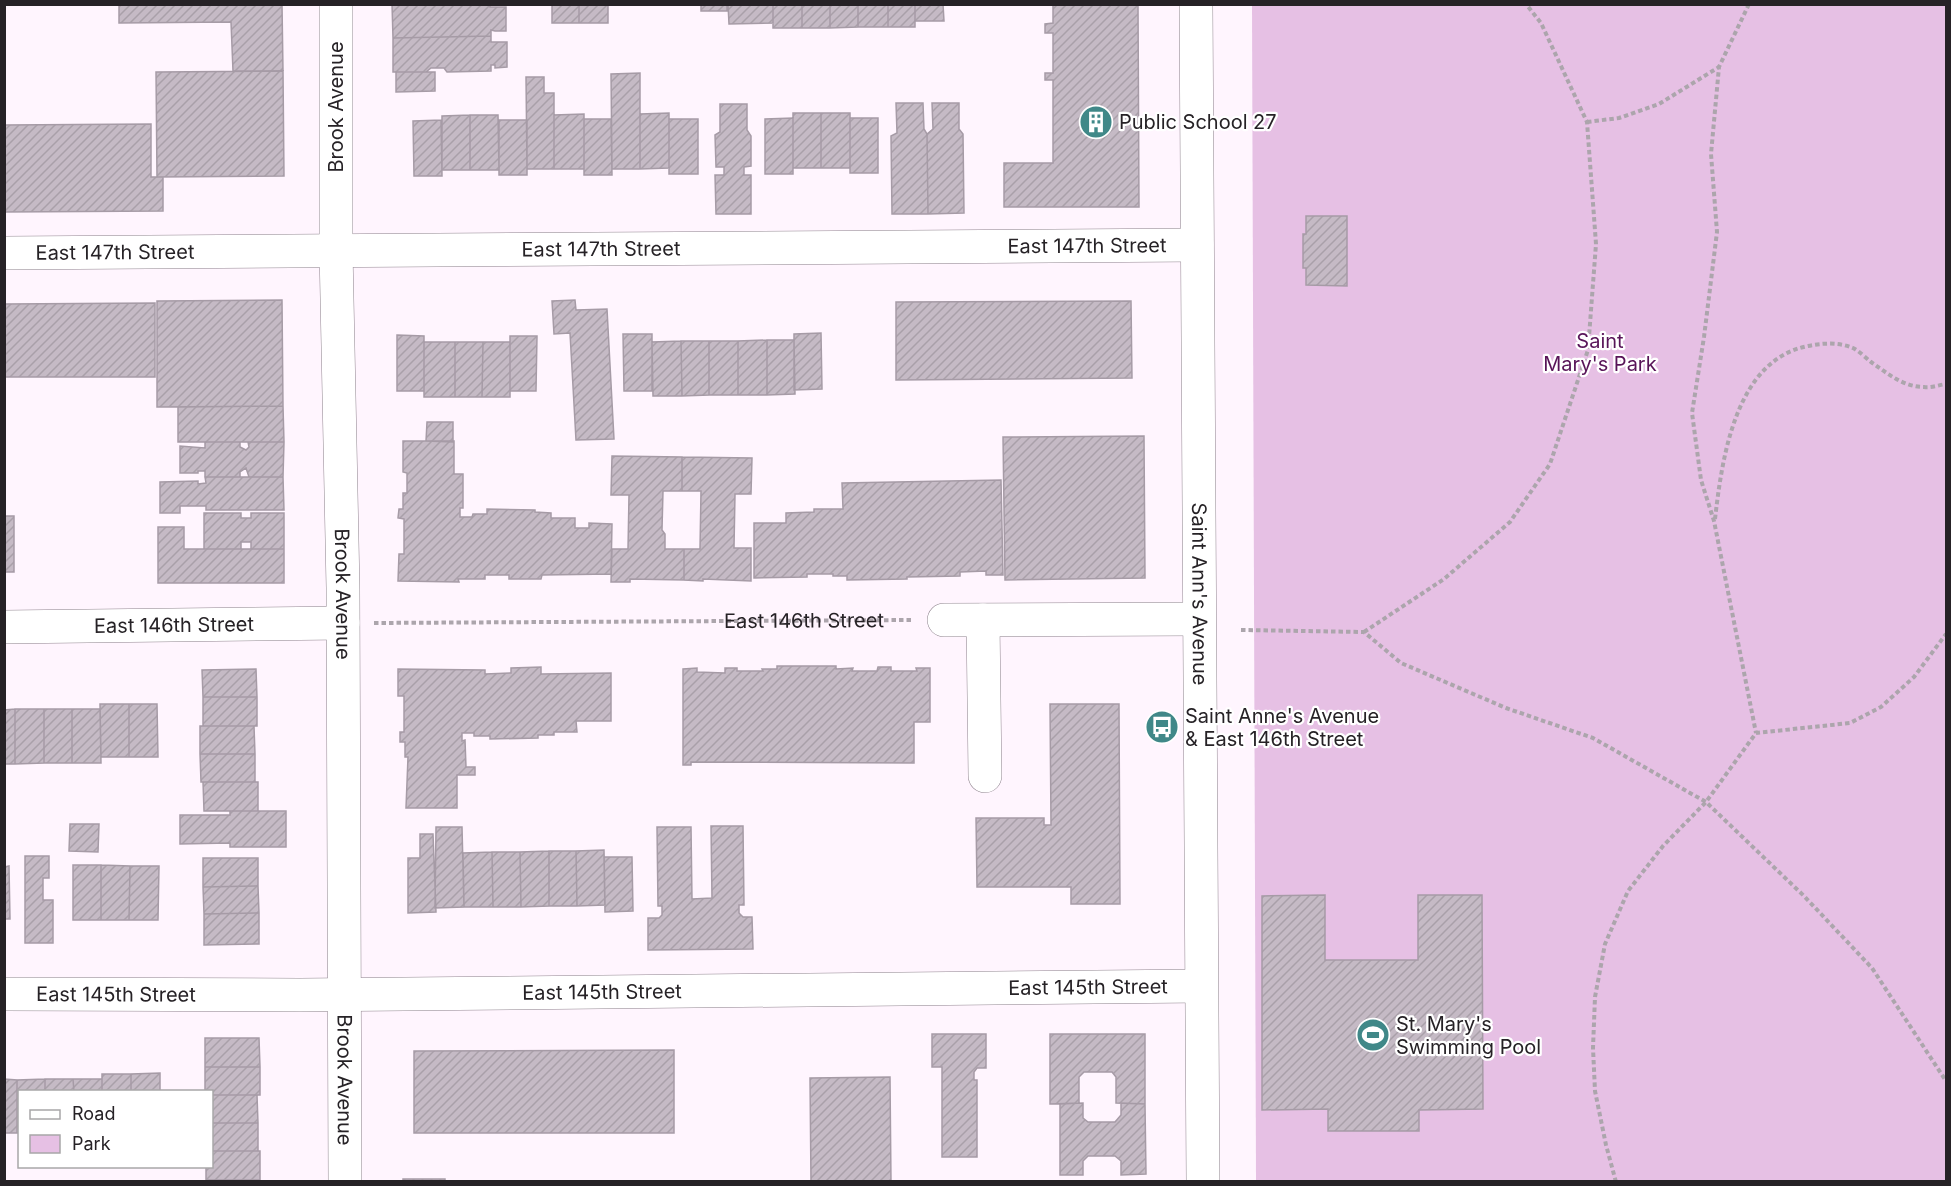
<svg xmlns="http://www.w3.org/2000/svg" width="1951" height="1186" viewBox="0 0 1951 1186" font-family="Inter,sans-serif">
  <style>
    .green { fill: #e6c0e4 }
    .building { fill: url(#building-hatch); stroke: #a69ba6; stroke-width: 1.5 }
    .lines { fill: none; stroke-linecap: round; stroke-linejoin: round }
    .minor-casing { stroke: #8f848e; stroke-width: 34 }
    .path { stroke: #aca5ac; stroke-width: 4; stroke-dasharray: 4.5 3; stroke-linecap: butt }
    .minor { stroke: #fff; stroke-width: 33 }
    .labels { text-anchor: middle; stroke-width: 4.5; stroke-linejoin: round; paint-order: stroke }
    .street-label { font-size: 20px; fill: #262226; stroke: #fff }
    .poi-label { font-size: 20px; fill: #262226; stroke: #fff; text-anchor: start }
    .park-label { font-size: 20px; fill: #581458; stroke: #fff }
  </style>
  <defs>
    <pattern id="building-hatch" width="6" height="6" patternUnits="userSpaceOnUse" patternTransform="scale(1.5)"><rect width="6" height="6" fill="#c5bac5"/><path d="M-1 1l2-2M0 6l6-6M5 7l2-2" fill="none" stroke="#a9a0a9"/></pattern>
  </defs>
  <rect width="100%" height="100%" fill="#fff5fe"/>
  <path class="green" d="M1252,5H1946V1181H1256Z"/>
  <path class="building" d="M119,4H282L283,71H233L231,22L119,23Z
    M392,4H490V7H506V31H495L491,30V36L393,38Z
    M552,4H579V23H552Z
    M579,4H608V23H579Z
    M701,4H727V11H701Z
    M728,4H773V23L729,24Z
    M773,4H802V28H773Z
    M802,4H830V28H802Z
    M830,4H858V27L830,28Z
    M858,4H888V27H858Z
    M888,4H915V27H888Z
    M915,4H943L944,21H915Z
    M1053,4H1138L1139,207H1004V163H1053V80H1045V73H1053V33H1045V24L1053,23Z
    M491,36V42H507V67L495,68V65H491V71L447,72L444,68H431L426,72H393V38Z
    M283,71L284,176L157,177L156,72Z
    M396,72H435V91L396,92Z
    M640,73V169H612L611,74Z
    M526,77H544V93H554V169H527Z
    M896,103H923L924,129L927,134L928,214H892L891,136L897,133Z
    M932,103H959V129L963,134L964,213L928,214L927,134L933,129Z
    M720,104H747V130L751,136V166L744,167V175H751V214H716L715,175H724V167H716L715,135L720,132Z
    M669,113V168L640,169V114Z
    M793,113H821V168H793Z
    M821,113H850V168H821Z
    M584,114V169H554V115Z
    M470,115V170H442V116Z
    M470,115H498L499,170H470Z
    M793,118V174H765V119Z
    M850,118H878V173H850Z
    M584,119H611L612,175H584Z
    M669,119H698V174H669Z
    M441,120L442,176H414L413,121Z
    M499,120H527V175H499Z
    M151,124V177H163V211L4,212V125Z
    M1306,216H1347V286L1306,285V268H1303V234H1306Z
    M282,300L283,406L157,407V301Z
    M575,300L576,310L607,309L614,439L576,440L570,333L554,334L552,301Z
    M1131,301L1132,378L896,380V302Z
    M155,303V377H4V304Z
    M821,333L822,389L794,390V334Z
    M623,334H652V391H624Z
    M397,335L424,336V391H397Z
    M510,336H537L536,391H510Z
    M767,340V395H738V341Z
    M767,340H794L795,394L767,395Z
    M681,341L682,396H653L652,342Z
    M681,341H709V395L682,396Z
    M709,341H738V395H709Z
    M424,342H455V397H424Z
    M455,342H483L482,397H455Z
    M483,342H510V397H482Z
    M283,406L284,442H178V407Z
    M427,422H453V442L426,441Z
    M1144,436L1145,578L1005,580L1003,437Z
    M403,441H454V474H463V508H460V517H472L473,514H487V509L535,510V512L551,513V518H575V528H589V523L612,524L611,574L542,575L541,579H509V575H485V579H458L459,582L398,581L399,554H404V519L398,518L399,509H403V493H407V473L403,472Z
    M205,442H240V447L246,450L249,447L248,442H284L283,477H249L246,468L240,472V477H205V471H198V473H180V446L205,448Z
    M612,456L682,457V491H663L662,530L665,534V549H684V580L630,579V582H611L612,549H628L629,495H611Z
    M682,457L752,458L751,494H735L734,548H751V581L703,579V581L684,580V549H700L701,491H682Z
    M205,477H283L284,510H206V506H180V513H160V482L198,481V484L206,483Z
    M1001,480L1003,575H986V571L960,572V576L907,577V579L847,580V576H833V574H807V577L754,578V523H786V513L814,512V509H843L842,483Z
    M204,513H241V518H251V513H284V549H251V542H241V549H204Z
    M4,516H14V572H4Z
    M158,527H184V549H284V583H158Z
    M777,666H836V669L853,668L852,671H877L878,667H891V671H917L916,668H930V722H914V763L691,762V765H683V669L697,668V672L725,673V668H737V671H763L762,669H777Z
    M541,667V674L611,673V721H576L577,732H554V735H538V738L490,739V736H474V733H462V741L465,740L466,767H475V775H457V808H406L408,757H405V742H400V732H404V696H398V669L485,670V674L511,673V668Z
    M256,669L257,697H203L202,670Z
    M203,697H257V726H203Z
    M100,704H129V757H101Z
    M129,704H157L158,757H129Z
    M1050,704H1119L1120,904H1071V887H977L976,818H1044V825H1051Z
    M15,709V764H4V710Z
    M15,709H44V763L15,764Z
    M44,709H72V763H44Z
    M72,709H100L101,763H72Z
    M200,726H254L255,754H200Z
    M200,754H255V782H201Z
    M203,782H258V811H204Z
    M230,811H286V847H230V843L180,844V815H230Z
    M70,824H99L98,852L69,851Z
    M711,826H743L744,905H739V913L743,917H752L753,949L648,950V918H659L662,915V906H658L657,827H691L692,899L712,898Z
    M436,827H462L464,907L435,908Z
    M420,834H433L436,912L408,913V858H420Z
    M604,850L605,905L577,906L576,851Z
    M549,851V906L521,907L520,852Z
    M549,851H576L577,906H549Z
    M492,852L493,907H464L463,853Z
    M492,852H520L521,907H493Z
    M25,856H49V878H43V900H53V943H25Z
    M604,857H632L633,911L605,912Z
    M203,858H258V886L203,887Z
    M73,865H101V920H73Z
    M101,865L130,866L129,920H101Z
    M9,866L10,919H4V867Z
    M130,866H159L158,920H129Z
    M258,886L259,913L204,914L203,887Z
    M1325,895V960H1418V895H1482L1483,1109L1419,1110V1131H1328V1109L1262,1110V896Z
    M259,913V944L204,945V914Z
    M932,1034H986V1068H977L974,1072V1080H977V1157H942V1067H932Z
    M1050,1034H1145V1104L1116,1103V1077L1112,1072H1084L1079,1077V1103L1050,1104Z
    M205,1038H259L260,1067H205Z
    M674,1050V1133H414V1051Z
    M205,1067H260V1095H212V1092H205Z
    M160,1073V1092H131V1074Z
    M102,1074H131V1092H102Z
    M890,1077L891,1182H811L810,1078Z
    M4,1079L17,1080V1133H4Z
    M45,1079V1092H20V1133H17V1080Z
    M45,1079H73L74,1092H45Z
    M73,1079H102V1092H74Z
    M212,1095H257L258,1123H212Z
    M1083,1103V1118L1088,1122H1115L1121,1115V1103L1145,1104L1146,1174L1121,1175V1161L1115,1156H1088L1083,1161V1175H1060V1104Z
    M212,1123H258V1151H212Z
    M212,1151H260V1180H206V1166H212Z
    M403,1179H445V1182H403Z
    M206,1180H260V1182H206Z"/>
  <g class="lines">
    <defs>
      <g id="minor">
        <path id="s2" d="M336,4V250L343,588L345,1182"/>
        <path id="s3" d="M1196,4L1203,1182"/>
        <path id="s4" d="M4,253L1197,245"/>
        <path d="M944,620L1199,619"/>
        <path d="M983,620L985,776"/>
        <path id="s5" d="M4,627L343,623"/>
        <path id="s6" d="M4,994L300,995L1201,986"/>
      </g>
    </defs>
    <use href="#minor" class="minor-casing"/>
    <g class="path">
      <path d="M1749,4L1719,67L1711,154L1717,232L1704,337L1692,413L1701,480L1714,521L1756,733"/>
      <path d="M1587,122L1619,118L1659,104L1719,67"/>
      <path d="M1715,519C1722,459 1735,360 1808,346C1822,343 1839,342 1853,348C1859,351 1866,358 1871,362C1887,373 1903,387 1924,387C1931,388 1939,385 1946,384"/>
      <path id="s1" d="M374,623L912,620"/>
      <path d="M1241,630L1364,632L1401,663L1506,708L1593,738L1706,802L1804,896L1872,968L1946,1081"/>
      <path d="M1364,632L1444,579L1510,522L1550,464L1588,350L1596,244L1587,122L1541,23L1526,4"/>
      <path d="M1616,1182L1606,1145L1595,1091L1593,1048L1595,997L1605,944L1628,891L1663,846L1706,802L1756,733L1850,723L1881,707L1914,677L1946,634"/>
    </g>
    <use href="#minor" class="minor"/>
  </g>
  <defs>
    <symbol id="building-disc" viewBox="-11 -11 22 22"><circle r="9.5" fill="#408888" stroke="#fff"/><path d="M-4-6H4V6H1V3H-1V6H-4ZM-2.5-4.3h1.7v1.8h-1.7ZM.8-4.3h1.7v1.8H.8ZM-2.5-1h1.7V.8h-1.7ZM.8-1h1.7V.8H.8Z" fill="#fff"/></symbol>
    <symbol id="bus-disc" viewBox="-11 -11 22 22"><circle r="9.5" fill="#408888" stroke="#fff"/><path d="M-5-6H5V4H4V6H2V4H-2V6H-4V4H-5ZM-3.5-4V0h7V-4ZM-3.5 1.2v1.5H-2V1.2ZM2 1.2v1.5H3.5V1.2Z" fill="#fff"/></symbol>
    <symbol id="stadium-disc" viewBox="-11 -11 22 22"><circle r="9.5" fill="#408888" stroke="#fff"/><path d="M0-5a6.5 5 0 1 0 0 10a6.5 5 0 1 0 0-10ZM-3.5-1.8h7v3.6h-7Z" fill="#fff"/></symbol>
  </defs>
  <g fill-rule="evenodd">
    <use href="#building-disc" x="1077" y="103" width="38" height="38"/>
    <use href="#bus-disc" x="1143" y="708" width="38" height="38"/>
    <use href="#stadium-disc" x="1354" y="1016" width="38" height="38"/>
  </g>
  <g class="labels">
    <g class="street-label">
      <text transform="translate(336 107) rotate(-90)" y="7">Brook Avenue</text>
      <text dy="7" stroke="none"><textPath href="#s4" startOffset="1083">East 147th Street</textPath></text>
      <text dy="7" stroke="none"><textPath href="#s4" startOffset="597">East 147th Street</textPath></text>
      <text dy="7" stroke="none"><textPath href="#s4" startOffset="111">East 147th Street</textPath></text>
      <text dy="7" stroke="none"><textPath href="#s2" startOffset="590">Brook Avenue</textPath></text>
      <text dy="7" stroke="none"><textPath href="#s3" startOffset="590">Saint Ann's Avenue</textPath></text>
      <text dy="7" stroke="none"><textPath href="#s1" startOffset="430">East 146th Street</textPath></text>
      <text dy="7" stroke="none"><textPath href="#s5" startOffset="170">East 146th Street</textPath></text>
      <text dy="7" stroke="none"><textPath href="#s6" startOffset="1084">East 145th Street</textPath></text>
      <text dy="7" stroke="none"><textPath href="#s6" startOffset="598">East 145th Street</textPath></text>
      <text dy="7" stroke="none"><textPath href="#s6" startOffset="112">East 145th Street</textPath></text>
      <text dy="7" stroke="none"><textPath href="#s2" startOffset="1076">Brook Avenue</textPath></text>
    </g>
    <g class="poi-label">
      <text x="1119" y="129">Public School 27</text>
      <text x="1185" y="723">Saint Anne's Avenue<tspan x="1185" dy="23">&amp; East 146th Street</tspan></text>
      <text x="1396" y="1031">St. Mary's<tspan x="1396" dy="23">Swimming Pool</tspan></text>
    </g>
    <g class="park-label">
      <text x="1600" y="348">Saint<tspan x="1600" dy="23">Mary's Park</tspan></text>
    </g>
  </g>
  <rect width="1951" height="1186" fill="none" stroke="#262226" stroke-width="12"/>
  <rect x="18" y="1090" width="195" height="78" fill="#ffffff" stroke="#a8a7a8" stroke-width="1.5"/>
  <rect x="30" y="1110" width="30" height="9" fill="#ffffff" stroke="#a8a7a8" stroke-width="1.5"/>
  <text x="72" y="1120" font-size="18" fill="#262226">Road</text>
  <rect x="30" y="1135" width="30" height="18" fill="#e6c0e4" stroke="#a8a7a8" stroke-width="1.5"/>
  <text x="72" y="1150" font-size="18" fill="#262226">Park</text>
</svg>
